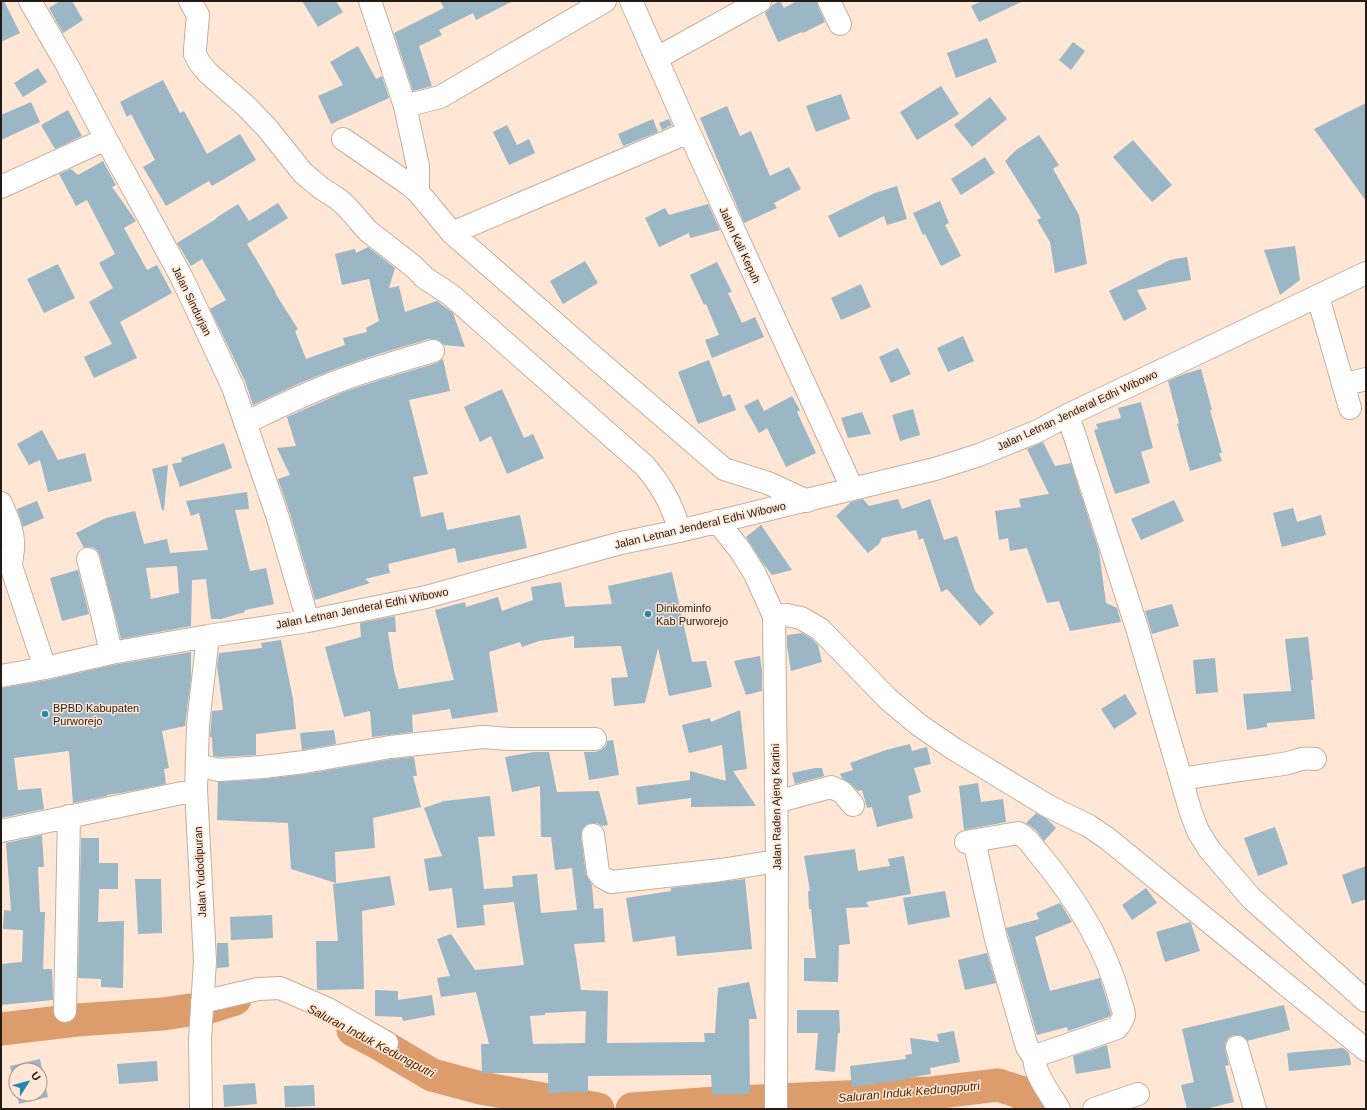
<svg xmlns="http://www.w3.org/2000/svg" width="1367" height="1110" viewBox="0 0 1367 1110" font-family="Helvetica,sans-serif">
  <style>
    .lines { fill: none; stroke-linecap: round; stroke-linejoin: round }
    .river { stroke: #dc9c6c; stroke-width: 33 }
    .building { fill: #9bb6c4; fill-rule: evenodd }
    .minor-casing { stroke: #c5ae9d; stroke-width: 24 }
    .minor { stroke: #fff; stroke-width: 22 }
    .poi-dot { fill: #2487b1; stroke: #ffe6d5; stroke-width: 1.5 }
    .labels { text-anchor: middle; stroke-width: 3; stroke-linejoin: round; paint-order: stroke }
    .street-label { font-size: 11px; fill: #231b14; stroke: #ffe6d5 }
    .poi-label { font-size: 11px; fill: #231b14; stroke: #ffe6d5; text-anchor: start }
    .water-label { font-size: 12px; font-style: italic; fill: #4d2500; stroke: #ffe6d5 }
  </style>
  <rect width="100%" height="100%" fill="#ffe6d5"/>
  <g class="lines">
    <path class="river" d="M1,1029L77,1020L163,1014L210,1007L235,999
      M353,1030L378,1043L432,1075L481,1088L598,1109
      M632,1109L716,1103L931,1093L998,1085L1023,1093L1032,1109"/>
  </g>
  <path class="building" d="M1,1H4L20,33L1,42Z
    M60,1H72L83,20L63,33L49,8Z
    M302,1H336L343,12L318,27Z
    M440,1H513L476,20L473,13L439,30L442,35L419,46L432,86L413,91L394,33L444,8Z
    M780,1L784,8L797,1H817L818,6L825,22L803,33L802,32L778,42L765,13L770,8L772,5Z
    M982,1H1023L979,22L971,6Z
    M987,38L997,62L956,78L947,53Z
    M1073,42L1085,51L1071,70L1059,60Z
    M358,46L376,79L382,76L389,98L331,124L318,96L343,85L330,62Z
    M38,68L47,82L23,97L14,83Z
    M163,80L180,113L184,111L207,154L240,134L256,160L212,186L209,181L166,206L143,167L155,160L131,114L127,117L120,102Z
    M941,86L959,114L917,140L900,112Z
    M841,94L850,119L816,132L806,106Z
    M990,97L1007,119L972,147L954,125Z
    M31,102L40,122L1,140V115Z
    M1366,103V201L1314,129Z
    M727,106L740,136L751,131L770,176L789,167L801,189L774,203L777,208L744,223L700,118Z
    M68,110L82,136L55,149L41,125Z
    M653,119L658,132L623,146L618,134Z
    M669,119L672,125L662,130L659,123Z
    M507,125L517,145L529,139L535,153L509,165L493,132Z
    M1039,135L1059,165L1053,169L1079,215L1087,264L1055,273L1050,242L1037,220L1041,218L1005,161L1016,150Z
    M1133,140L1172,185L1152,202L1113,157Z
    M985,157L995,173L961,195L951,179Z
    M103,161L116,185L112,187L136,221L124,228L147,270L157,265L172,293L120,322L137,358L94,378L84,357L112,344L89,302L113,288L99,263L115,254L87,200L76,206L59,174L71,169L78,175Z
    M897,186L907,219L887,225L884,216L839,238L828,216L875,193Z
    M940,201L949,223L945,225L961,256L941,266L925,234L923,235L913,213Z
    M278,203L288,218L247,244L276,293H275L298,329L295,331L306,359L345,345L343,338L367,332L366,328L379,321L369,279L342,285L335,254L355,249L356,253L368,247L395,268L389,288L399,286L405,312L437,301L453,313L465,347L444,345L441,342L436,339H429L375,355L335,369L300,383L253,405L245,381L210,309L226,300L202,259L191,266L177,243L216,219V218L238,204L249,221Z
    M708,204L720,230L690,238L689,233L659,247L645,218L665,208L669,215Z
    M1295,246L1300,280L1280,295L1264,250Z
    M1187,257L1191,280L1137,290L1147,309L1124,321L1109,291L1170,260Z
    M585,261L598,283L563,304L550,281Z
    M717,262L732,292L728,293L742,323L755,317L764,337L712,358L705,340L719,335L706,304L704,305L690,275Z
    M58,264L75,298L44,313L27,279Z
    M861,284L871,307L841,320L831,298Z
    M963,336L974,361L948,372L937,348Z
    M898,348L911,374L891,383L879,357Z
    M443,359L450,391L409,400L428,474L413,477L421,517L443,512L447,530L520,515L527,548L458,563L455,548L388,564L390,573L365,579L370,583L315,600L290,514L278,479L290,475L277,448L296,446L287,417L344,392L383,379L437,363Z
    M709,360L723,397L730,394L736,410L698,424L678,372Z
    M1201,369L1212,410H1210L1222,453H1219L1222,461L1190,471L1177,424L1179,423L1168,381L1184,374Z
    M502,389L524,438L533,434L544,458L507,474L491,436L480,442L464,407Z
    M792,396L800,410L797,412L816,453L786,467L767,428L759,433L744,406L758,399L764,411Z
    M1141,402L1153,448L1141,452L1150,483L1115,494L1094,430L1098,429L1096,424L1121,418L1118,408Z
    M913,409L920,435L900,441L892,415Z
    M862,412L871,434L848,438L841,418Z
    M42,430L58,460L85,453L92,481L48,492L40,460L29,465L17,444Z
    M1043,442L1055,466L1071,463L1099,551L1106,603L1117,608L1121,622L1070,631L1059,601L1047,603L1027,548L1010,551L1008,538L999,540L995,511L1021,507L1019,499L1049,494L1027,449Z
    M224,443L232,468L180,487L172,464L182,462L181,458Z
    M168,465L164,510H162L152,469Z
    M247,492L249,509L235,510L250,571L266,568L274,604L245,610V612L221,619H211L206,579L192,580L191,626L121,639L100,556L97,550L92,547L84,548L76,533L106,518L135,511L144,544L167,539L170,553L208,550L199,513L191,516L186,501ZM177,566L179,593L151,599L146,568Z
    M863,499L869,506L898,499L902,509L930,499L944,540L957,536L975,591L994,613L980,626L947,589L941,592L923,538L919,540L916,530L882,538L879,544L868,553L836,516L851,502Z
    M1174,500L1184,521L1141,540L1131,519Z
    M37,501L44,518L23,527L17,509Z
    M1293,508L1297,522L1321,515L1326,535L1282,547L1273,513Z
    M761,525L792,570L772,575L762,562L746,537Z
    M78,570L89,614L62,621L50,578Z
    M672,572L692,662L706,661L712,687L669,696L658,648L645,703L614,706L611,678L628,677L621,646L574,648V636L539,641L522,647L520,642L489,652L498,712L452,719L450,709L412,715L413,732L372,737L370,711L344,717L325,647L361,637L360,623L395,616L396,632H388L394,671L399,689L454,680L435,610L465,602L466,607L498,597L502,611L533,600L531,587L561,582L565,607L612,604L608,586Z
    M1172,604L1179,626L1152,634L1145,611Z
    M802,633L812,639L818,645L822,662L791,671L787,646V635Z
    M1308,637L1313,680H1311L1315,719L1267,723V727L1247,730L1243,694L1291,691L1285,639Z
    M281,640L293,699L296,729L256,734V755L220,757L213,756L212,737H210L212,711L223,710L217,666L219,653L262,648L261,643Z
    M191,652V678L185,726L162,731L169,768L164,769L166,784L121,793L107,795V796L73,803L69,751L14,758L18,790L41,788L44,809L1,818V688L48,680L113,665Z
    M760,656L762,672V691L746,695L734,661Z
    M1215,658L1218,692L1196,694L1193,660Z
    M1125,694L1137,714L1114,729L1101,709Z
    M740,710L747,769L733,771L756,806L691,807V798L638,805L636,787L690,780V771L726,781L722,745L689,753L682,725L710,718L711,722Z
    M334,730L336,744L302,750L300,733Z
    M613,740L619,775L589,780L584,752H595L601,750L606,746L607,741Z
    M910,744L912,751L927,747L931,764L914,768L921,792L908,796L913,818L877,827L872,807L867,808L862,790L858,791L851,784L842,778L840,774L853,770L850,763L886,750Z
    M534,752H549L557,792L599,791L608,825L602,826L597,823H592L586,825L582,830L581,837L586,874L592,885L594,909L603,908L605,942L574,944L581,990L608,991L607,1043L705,1042L704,1033H715L718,988L749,982L757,1019H749L750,1094L712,1095L711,1075L588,1076V1092L548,1093V1073H482L481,1044H489L476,992L441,997L437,978L450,976L437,939L451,934L475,970L524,965L514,902L483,905L485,925L457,928L452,888L429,891L424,859L442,856L424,808L444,801L490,796L495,836L478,837L484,889L513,887L512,876L537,874L541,913L577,910L572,868L555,870L551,837H541L540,786L512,792L505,757ZM586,1011L585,1043L533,1044L530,1016L545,1015V1013Z
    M414,757L417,776H413L421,807L373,818L375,848L335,852L336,883L291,869L288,823L217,820L218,782L264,779L306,774L392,759Z
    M815,768H822L824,776L795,784L792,773Z
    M978,783L981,802L1003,799L1006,822L964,830L959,786Z
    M1036,813L1047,819L1056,828L1044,841L1036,830L1026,823Z
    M1275,827L1288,864L1258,876L1244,838Z
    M42,835L44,867H38L40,912H45L43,969H52L53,1000L1,1005V964L22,962L23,930L3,929L4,910L11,911L6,843Z
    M81,838H99V863H118V889H99L98,922L124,921L123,988L101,987V979L78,978Z
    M855,849L858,871L890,866L888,859L904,856L911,894L866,902L869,907L846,908L850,944L839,945L838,982L804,981V958H816L811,909H809L808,891H810L804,856Z
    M1366,866V899L1352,904L1342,875Z
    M390,876L395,905L362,911L364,989L317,990L316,941H338L333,884Z
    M135,879H161L162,933L138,934Z
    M745,879L752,949L677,956L675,936L633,942L626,898L671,891V888Z
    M1146,888L1157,903L1132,920L1122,905Z
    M945,891L950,917L908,925L903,898Z
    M1060,903L1072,922L1035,937L1050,991L1100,978L1111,1014L1109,1017L1068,1031L1067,1027L1037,1035L1006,928L1039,919L1036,913Z
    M272,915L273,938L231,940L230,917Z
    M1190,922L1191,923L1200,951L1165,962L1156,932Z
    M217,943H228L229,967L217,968Z
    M987,953L996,983L965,990L958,960Z
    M375,990L398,991V1000L432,995L435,1015L403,1021L402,1017L375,1016Z
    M1284,1005L1290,1030L1247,1041L1245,1038L1240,1035H1234L1228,1038L1225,1044V1050L1229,1065L1225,1066L1234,1102L1205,1109H1187L1181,1085L1194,1082L1182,1029Z
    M797,1010H839L840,1033H838L835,1072L815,1070L818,1033H797Z
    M954,1031L960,1062L930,1068L931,1074L903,1079V1080L852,1087L850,1066L906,1059L905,1055L912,1054L910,1038L939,1042L937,1034Z
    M1107,1045L1111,1068L1076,1074L1073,1056Z
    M1343,1048L1349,1053L1351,1065L1289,1071L1287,1053Z
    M40,1059L48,1097L19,1104L17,1094H40V1070H16V1092L10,1066Z
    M157,1061L158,1081L119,1084L117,1064Z
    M255,1083L257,1104L224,1107L223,1085Z
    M314,1085L315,1106L285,1107L284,1086Z"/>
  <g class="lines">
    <defs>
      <path id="minor" d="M30,1L67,65L106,139L182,278L233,387L278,518L308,621
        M190,1L198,15L195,49V54L199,62L208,73L247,107L267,128L303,173L321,188L338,199L347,207L368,231L413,266L425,278L451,295L645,466C661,485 674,507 679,531
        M370,1L405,106L418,166V192
        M631,1L689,132L852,488
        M829,1L840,24
        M657,58L760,1
        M405,106L440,97L605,1
        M343,139L407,183L418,192L452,233L588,352L724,469L768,483L807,501
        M1,187L106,139
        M452,233L689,132
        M1318,297L1350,408
        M1343,385L1366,379
        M1068,415L1137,628L1191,813L1198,831L1209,849L1251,898L1366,1001
        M245,423C272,410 298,397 326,386C361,371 397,362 433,351
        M1,503C6,516 13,529 13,543C14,551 11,558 11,566L45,668
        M717,521L740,550L755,574L774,616L777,861L776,1109
        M88,559L102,613L111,653
        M774,616L787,615L801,618L820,629L888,699L919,725L954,749L1048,806L1089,826L1108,839L1366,1050
        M1,676L45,668L111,653L208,636L308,621L426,597L621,543L679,531L935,469L979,455L1038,431L1068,415L1366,273
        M197,765L219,770L263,767L304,762L390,747L483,737L509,739H595
        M1182,779C1215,773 1249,769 1283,764C1297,762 1298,757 1315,759
        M776,802L831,787L842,792L853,805
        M1,831L196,790
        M593,835L598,872L602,877L611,882L721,870L777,861
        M974,841L996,939L1027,1047L1035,1059
        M966,842L1018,833C1027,837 1033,847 1039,854C1074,896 1106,947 1120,1000C1121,1004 1124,1011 1124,1015C1123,1020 1120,1024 1117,1028L1038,1055C1036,1058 1034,1060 1035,1064C1037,1077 1052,1097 1059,1109
        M202,1002L258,989L280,988L328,1009L387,1043
        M65,1011L69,816
        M1237,1047L1255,1109
        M201,1109L200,1039L205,961L196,790L198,724L208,636
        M1094,1109L1138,1094"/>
    </defs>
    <use href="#minor" class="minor-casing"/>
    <use href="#minor" class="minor"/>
  </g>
  <g class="poi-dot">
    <circle cx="648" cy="614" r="4"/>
    <circle cx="45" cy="714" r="4"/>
  </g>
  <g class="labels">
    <g class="street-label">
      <text transform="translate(740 245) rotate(65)" y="4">Jalan Kali Kepuh</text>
      <text transform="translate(192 301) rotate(64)" y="4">Jalan Sindurjan</text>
      <text transform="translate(1077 410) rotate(-25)" y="4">Jalan Letnan Jenderal Edhi Wibowo</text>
      <text transform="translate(700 525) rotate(-13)" y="4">Jalan Letnan Jenderal Edhi Wibowo</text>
      <text transform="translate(362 608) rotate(-11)" y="4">Jalan Letnan Jenderal Edhi Wibowo</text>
      <text transform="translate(776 807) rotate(-91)" y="4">Jalan Raden Ajeng Kartini</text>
      <text transform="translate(200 872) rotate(-93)" y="4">Jalan Yudodipuran</text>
    </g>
    <g class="poi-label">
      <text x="656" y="612">Dinkominfo<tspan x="656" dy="13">Kab Purworejo</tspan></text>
      <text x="53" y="712">BPBD Kabupaten<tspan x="53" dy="13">Purworejo</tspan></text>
    </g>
    <g class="water-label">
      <text transform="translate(371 1041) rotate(28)" y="4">Saluran Induk Kedungputri</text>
      <text transform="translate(909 1092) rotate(-5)" y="4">Saluran Induk Kedungputri</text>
    </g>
  </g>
  <rect width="1367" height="1110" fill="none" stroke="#231b14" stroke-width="4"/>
  <g transform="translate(28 1082) rotate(54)"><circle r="19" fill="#ffe6d5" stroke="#a79588"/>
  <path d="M0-3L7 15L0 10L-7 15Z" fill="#2487b1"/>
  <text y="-6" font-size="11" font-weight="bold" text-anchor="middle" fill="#231b14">U</text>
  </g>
</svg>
